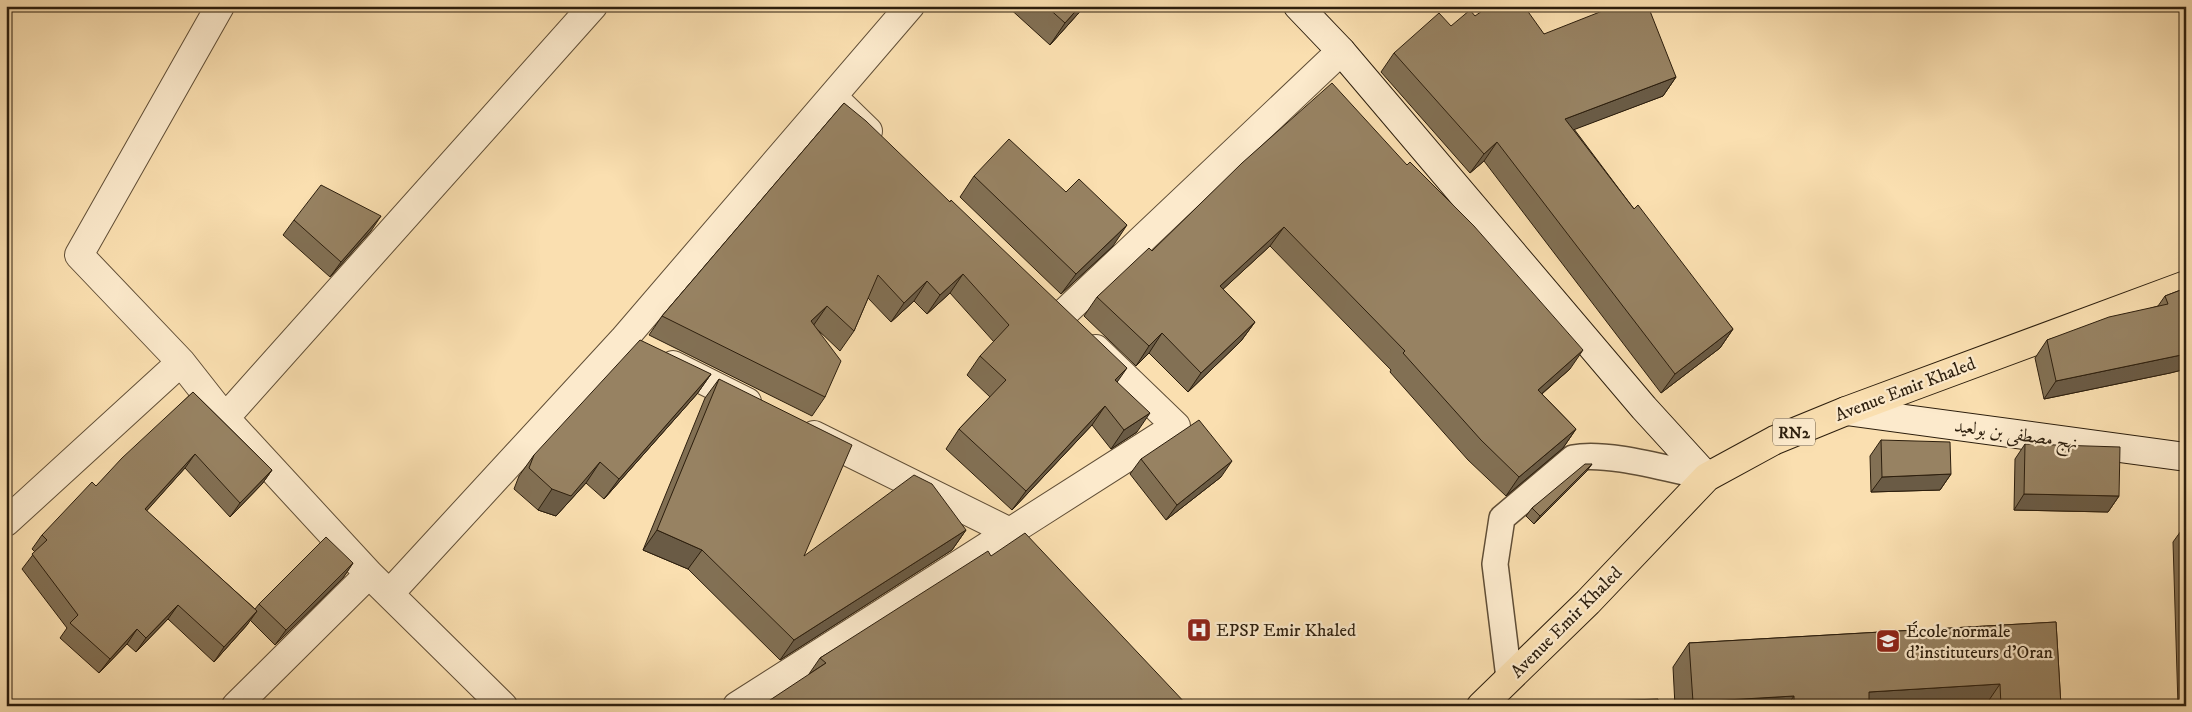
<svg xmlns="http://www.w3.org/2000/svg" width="2192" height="712" viewBox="0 0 2192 712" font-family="'IM FELL DW Pica',Amiri,serif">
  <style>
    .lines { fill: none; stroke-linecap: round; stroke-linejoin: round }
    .lane-casing { stroke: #604e36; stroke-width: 28 }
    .street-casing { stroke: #604e36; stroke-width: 30 }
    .secondary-casing { stroke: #2c1e0d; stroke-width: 30 }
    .primary-casing { stroke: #2c1e0d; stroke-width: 30 }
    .lane { stroke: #fceacc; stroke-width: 25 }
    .street { stroke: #fceacc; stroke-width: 28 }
    .secondary { stroke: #fceacc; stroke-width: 28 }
    .primary { stroke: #fadfb0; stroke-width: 28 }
    .wall { fill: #827054; stroke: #2c1e0d }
    .shaded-wall { fill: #6a5b45; stroke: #2c1e0d }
    .building { fill: #978262; stroke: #2c1e0d }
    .labels { text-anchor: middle; stroke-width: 4.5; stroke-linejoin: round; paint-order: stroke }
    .shield { fill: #fceacc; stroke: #6a5b46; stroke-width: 1 }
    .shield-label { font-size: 16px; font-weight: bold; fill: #2c1e0d }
    .street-label { font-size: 18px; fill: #2c1e0d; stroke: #fceacc }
    .poi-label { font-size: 18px; fill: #2c1e0d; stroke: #fceacc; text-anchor: start }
  </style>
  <rect width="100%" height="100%" fill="#fadfb0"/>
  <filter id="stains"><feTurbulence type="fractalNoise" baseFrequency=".004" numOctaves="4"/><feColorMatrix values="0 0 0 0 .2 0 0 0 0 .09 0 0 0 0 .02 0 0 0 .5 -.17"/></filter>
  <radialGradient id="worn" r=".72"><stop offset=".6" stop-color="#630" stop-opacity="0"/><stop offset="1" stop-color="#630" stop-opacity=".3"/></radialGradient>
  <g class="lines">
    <defs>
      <path id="lane" d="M1509,678L1495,564L1502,518L1573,458C1608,451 1670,470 1707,477"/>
      <path id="street" d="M220,6L79,255L181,362L225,418L369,574L503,706
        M833,97L868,131
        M1061,316L1341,51
        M673,365L747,402
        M225,418L593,6
        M814,435L1008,531
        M6,522L181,362
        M390,593L623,340L910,6
        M236,706L369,574
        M737,706L1176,426L1096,349"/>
      <path id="secondary" d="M1298,6L1341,51L1644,408L1707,477
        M1846,411L2186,457"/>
      <path id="primary" d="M1481,706L1588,602L1707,477L1775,440L1846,411L2186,285"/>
    </defs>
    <use href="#lane" class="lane-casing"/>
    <use href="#street" class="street-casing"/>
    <use href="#secondary" class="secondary-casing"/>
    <use href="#primary" class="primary-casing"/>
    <use href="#lane" class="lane"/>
    <use href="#street" class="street"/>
    <use href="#secondary" class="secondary"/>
    <use href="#primary" class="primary"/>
  </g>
  <path class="wall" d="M1007,6H1085L1050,45Z
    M1475,16L1544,34L1676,77L1663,96L1574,129L1634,209L1733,329L1720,348L1661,393L1484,161L1470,173L1381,72L1394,53Z
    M844,103L1117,383L1137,432L1111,449L1092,425L1012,510L946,449L959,429L990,397L967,375L980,356L994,342L950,293L927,314L914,301L891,322L868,298L854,331L840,351L817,329L825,397L812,416L649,335L662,316Z
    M1407,165L1570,369L1542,394L1576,429L1563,448L1506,496L1468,460L1390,372L1391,370L1270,246L1223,289L1255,322L1241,341L1188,392L1149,353L1136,366L1084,316L1097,297L1152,251Z
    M974,176L1113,246L1061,294L960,197Z
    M294,220L371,231L330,277L283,235Z
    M2186,288V369L2170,373L2044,399L2035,358L2047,340L2158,306L2165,296Z
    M711,374L697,394L604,499L586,483L556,516L538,510L514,489L519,476L534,455Z
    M719,379L804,556L966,530L952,550L780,660L688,569L643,550L705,398Z
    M193,392L272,470L262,484L230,517L185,468L146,511L255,609L259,604L353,563L343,578L275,645L250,620L247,625L214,662L168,619L136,652L127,644L99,673L60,638L67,628L22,569L35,552L32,549L42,535L96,486Z
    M1881,440L1951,474L1940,490L1871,492L1870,456Z
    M2025,444L2119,496L2108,512L2014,510L2015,459Z
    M1141,459L1221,477L1166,520L1130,474Z
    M1592,464L1586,472L1534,524L1526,516L1532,508Z
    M2186,524V706H2178L2173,542Z
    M991,556L809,674L820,658Z
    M2056,622L2061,706H1675L1673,667L1689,643Z"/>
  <path class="shaded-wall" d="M1080,6H1085L1050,45L1065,23Z
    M1676,77L1663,96L1552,138L1565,119Z
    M1497,142L1484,161L1470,173L1484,154Z
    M381,216L371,231L330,277L341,262Z
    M1127,225L1113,246L1061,294L1076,274Z
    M1284,227L1270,246L1206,305L1220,286Z
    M963,274L950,293L927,314L940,295Z
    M927,281L914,301L891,322L904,303Z
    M827,306L813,326L811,321Z
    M1255,322L1241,341L1188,392L1201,373Z
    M1733,329L1720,348L1661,393L1675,374Z
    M1162,333L1149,353L1136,366L1149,346Z
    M1583,350L1570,369L1524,409L1538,390Z
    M2186,354V369L2170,373L2044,399L2056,381Z
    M1127,368L1113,388L1115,380Z
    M711,374L697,394L604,499L619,479Z
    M1105,406L1092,425L1012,510L1026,491Z
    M1150,413L1137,432L1111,449L1124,430Z
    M1576,429L1563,448L1506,496L1519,477Z
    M195,454L185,468L135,524L145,509Z
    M1232,461L1221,477L1166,520L1177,505Z
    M600,462L586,483L556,516L538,510L552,489Z
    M1592,464L1586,472L1534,524L1540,516Z
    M272,470L262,484L230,517L240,503Z
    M1951,474L1940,490L1871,492L1882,477Z
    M2024,494L2119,496L2108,512L2014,510Z
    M657,530L702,550L688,569L643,550Z
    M966,530L952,550L780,660L794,640Z
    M353,563L343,578L275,645L286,630Z
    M178,605L168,619L136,652L146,638Z
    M257,611L247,625L214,662L224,647Z
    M137,629L127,644L99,673L110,659Z
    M2000,684L1985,706H1859L1869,692Z
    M1794,696L1787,706H1690L1693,702Z"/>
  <path class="building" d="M1046,6H1080L1065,23Z
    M1489,6H1524L1544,34L1615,6H1648L1676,77L1565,119L1634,209L1638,205L1733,329L1675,374L1497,142L1484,154L1394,53L1439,13L1451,26L1470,10L1475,16Z
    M1332,83L1407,165L1410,162L1474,226L1583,350L1538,390L1576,429L1519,477L1481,440L1403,353L1405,351L1284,227L1220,286L1255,322L1201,373L1162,333L1149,346L1097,297L1149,248L1152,251L1242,163Z
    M844,103L866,121L950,202L951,200L1127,368L1115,380L1150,413L1124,430L1105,406L1026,491L959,429L1006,380L980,356L1009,325L963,274L940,295L927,281L904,303L878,275L854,331L827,306L811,321L841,361L825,397L662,316Z
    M1009,139L1066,192L1079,179L1127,225L1076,274L974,176Z
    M321,185L381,216L341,262L294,220Z
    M2186,288V354L2056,381L2047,340L2109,317L2168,304L2165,296Z
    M640,340L711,374L619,479L600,462L571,496L552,489L529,468L534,455Z
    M719,379L852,445L804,556L914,475L932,484L966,530L794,640L702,550L657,530Z
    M193,392L272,470L240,503L195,454L145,509L257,611L224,647L178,605L146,638L137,629L110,659L70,623L78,615L32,554L47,540L42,535L92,482L96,486L122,458Z
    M1199,420L1232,461L1177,505L1141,459Z
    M1881,440L1950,442L1951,474L1882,477Z
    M2025,444L2120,447L2119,496L2024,494Z
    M1585,464H1592L1540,516L1532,508Z
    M1025,533L1188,706H761L826,663L820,658L988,551L991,556Z
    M326,537L353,563L286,630L259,604Z
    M2056,622L2061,706H2001L2000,684L1869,692V706H1794V696L1693,702L1689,643Z
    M1658,699V706H1605L1604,701Z"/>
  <defs>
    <symbol id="hospital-square" viewBox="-11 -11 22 22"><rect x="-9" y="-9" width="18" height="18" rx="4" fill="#8f2418" stroke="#fceacc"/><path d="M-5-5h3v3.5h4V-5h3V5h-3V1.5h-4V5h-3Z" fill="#fff"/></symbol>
    <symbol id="university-square" viewBox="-11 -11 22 22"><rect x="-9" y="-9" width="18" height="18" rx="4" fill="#8f2418" stroke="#fceacc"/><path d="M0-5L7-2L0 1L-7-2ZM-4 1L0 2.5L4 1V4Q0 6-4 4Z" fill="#fff"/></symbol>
  </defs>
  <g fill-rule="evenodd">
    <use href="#hospital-square" x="1185" y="616" width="28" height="28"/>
    <use href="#university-square" x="1874" y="627" width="28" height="28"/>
  </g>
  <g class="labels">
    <rect class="shield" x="1773" y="418.5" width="42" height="27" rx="4"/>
    <g class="shield-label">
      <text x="1794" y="438">RN2</text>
    </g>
    <g class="street-label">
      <text transform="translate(1905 389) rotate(-21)" y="6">Avenue Emir Khaled</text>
      <text transform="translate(2016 434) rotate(8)" y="6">نهج مصطفى بن بولعيد</text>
      <text transform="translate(1566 622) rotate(-45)" y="6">Avenue Emir Khaled</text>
    </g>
    <g class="poi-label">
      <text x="1216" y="636">EPSP Emir Khaled</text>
      <text x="1906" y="637">École normale<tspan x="1906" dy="21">d'instituteurs d'Oran</tspan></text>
    </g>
  </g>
  <rect width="2192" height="712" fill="none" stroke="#fadfb0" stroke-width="25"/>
  <rect x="8" y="8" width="2177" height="697" fill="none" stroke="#2c1e0d" stroke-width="2.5"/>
  <rect x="12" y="12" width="2167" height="687" fill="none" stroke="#2c1e0d"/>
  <rect width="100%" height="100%" filter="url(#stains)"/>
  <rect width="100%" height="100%" fill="url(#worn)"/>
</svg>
